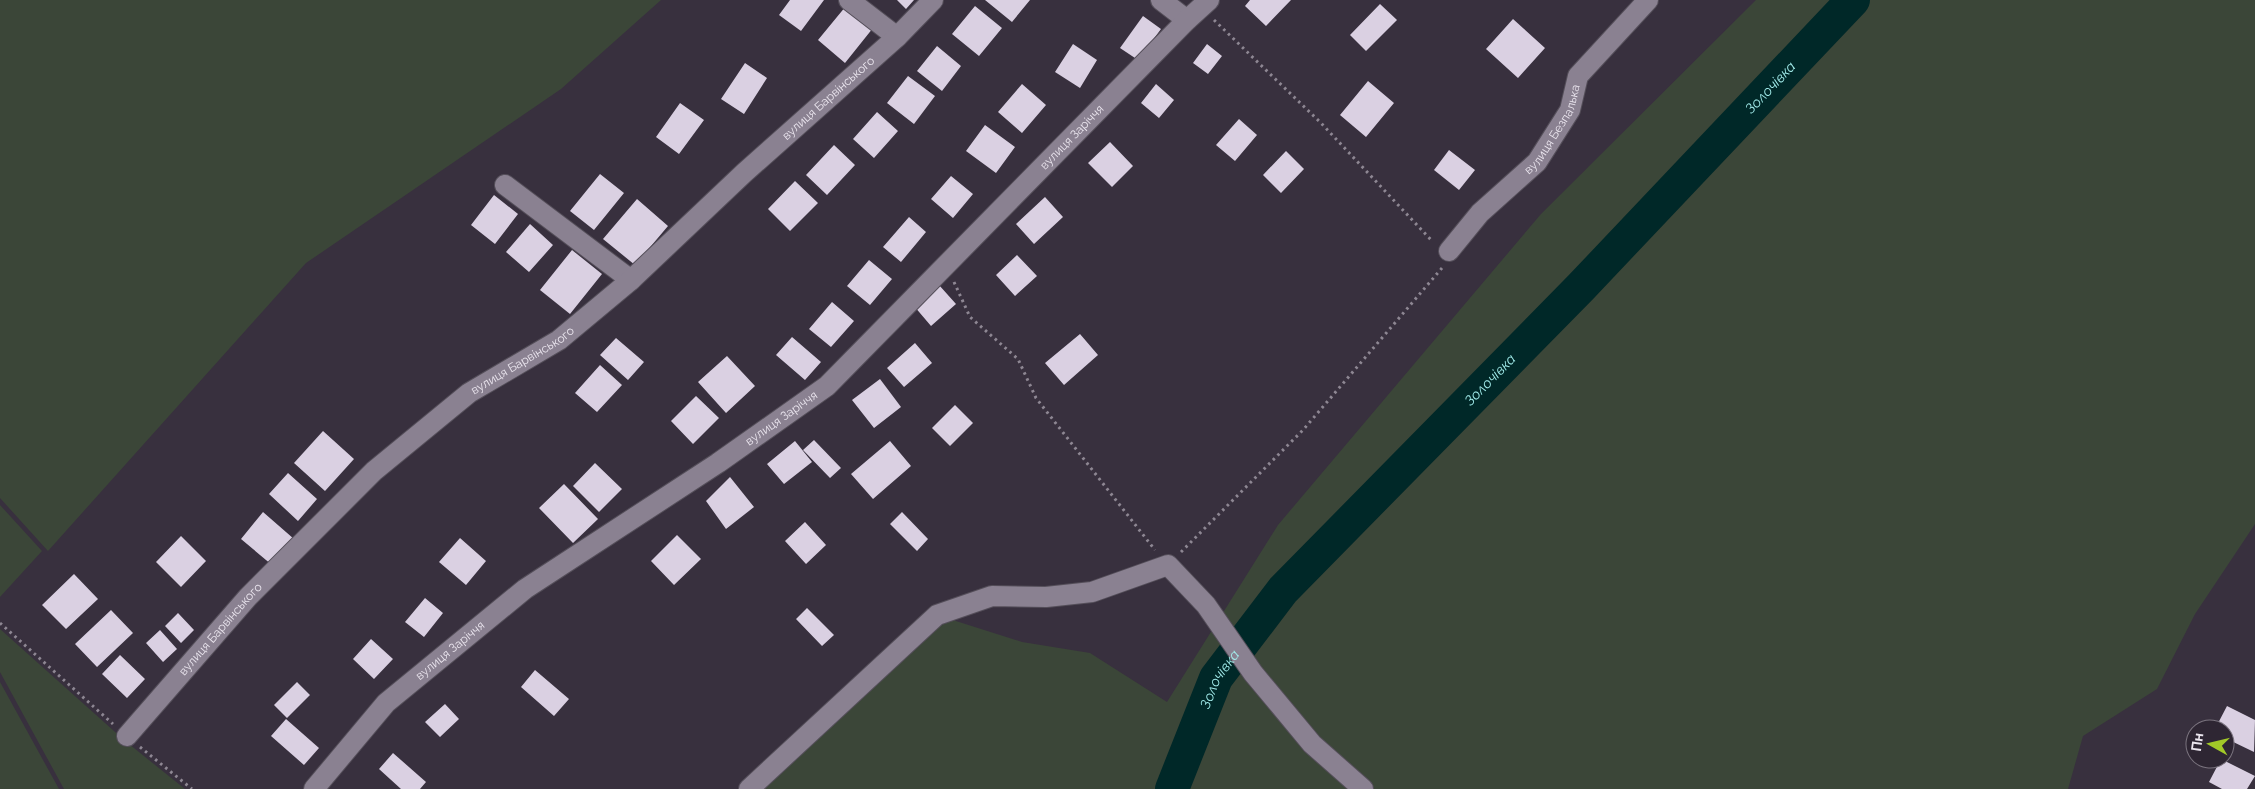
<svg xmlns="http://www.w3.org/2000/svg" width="2255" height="789" viewBox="0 0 2255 789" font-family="Raleway,sans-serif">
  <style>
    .green { fill: #3b4638 }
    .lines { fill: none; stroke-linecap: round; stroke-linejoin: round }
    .river { stroke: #002828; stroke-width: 34 }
    .building { fill: #dad0e2 }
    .street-casing { stroke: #544e59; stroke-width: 22 }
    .path { stroke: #8e8793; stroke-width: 3; stroke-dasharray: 2.5 4; stroke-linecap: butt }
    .street { stroke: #8a8191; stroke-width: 20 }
    .labels { text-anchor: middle; stroke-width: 5; stroke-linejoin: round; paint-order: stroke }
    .street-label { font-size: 12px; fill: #ebe6ef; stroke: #2e2633 }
    .water-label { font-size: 14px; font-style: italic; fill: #a2edec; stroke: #2e2633 }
  </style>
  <rect width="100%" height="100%" fill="#38303e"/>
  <path class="green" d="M0,0H661L561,89L306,263L48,551L0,498Z
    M1756,0H2255V524L2195,614L2157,689L2083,736L2068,789H749L937,615L1022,642L1090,653L1167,702L1278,525L1541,214Z
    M0,505L42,551L0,597Z
    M0,629L124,740L185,789H64L0,672Z
    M0,682L59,789H0Z"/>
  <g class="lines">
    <path class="river" id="s1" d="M1172,789L1216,678L1283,590L1581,287L1853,0"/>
  </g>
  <path class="building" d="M790,0H824L801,31L779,15Z
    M897,0H914L906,9Z
    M985,0H1030L1012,22Z
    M1250,0H1291L1266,26L1245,6Z
    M1380,4L1397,20L1366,51L1350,35Z
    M846,6L873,28L845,63L818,40Z
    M975,6L1002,28L979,56L952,34Z
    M1143,16L1161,29L1138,60L1120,48Z
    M1513,19L1545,48L1518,78L1486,49Z
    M1073,44L1097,60L1080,88L1055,72Z
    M1207,44L1222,56L1208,74L1193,63Z
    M937,46L961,66L942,91L917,71Z
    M745,63L767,78L744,114L721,99Z
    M908,76L935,96L914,124L887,103Z
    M1368,81L1394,103L1366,137L1340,115Z
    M1022,84L1046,105L1022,133L998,112Z
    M1156,84L1174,100L1159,118L1141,103Z
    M680,103L704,120L679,154L656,137Z
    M877,112L898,131L874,158L853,139Z
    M1239,119L1257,135L1235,161L1216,145Z
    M985,125L1015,147L996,173L966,151Z
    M1110,142L1133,166L1112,187L1088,163Z
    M834,145L855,165L827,195L806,175Z
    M1449,150L1475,170L1459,190L1434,170Z
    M1286,151L1304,169L1281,193L1263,175Z
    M600,174L624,193L594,230L570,211Z
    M951,176L973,194L953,218L931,199Z
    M795,181L818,203L790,231L768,209Z
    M494,195L518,214L495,244L471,225Z
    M1045,197L1063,217L1034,244L1016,224Z
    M637,199L668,226L635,265L603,239Z
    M909,217L926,232L901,262L883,247Z
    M530,224L553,245L529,272L506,252Z
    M572,250L602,274L570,314L540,290Z
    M1017,255L1037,276L1015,296L996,275Z
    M869,260L892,279L870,305L847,286Z
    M939,285L956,304L931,326L914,306Z
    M832,302L854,321L831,347L809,329Z
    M1080,334L1098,355L1064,385L1045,363Z
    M792,337L821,362L805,380L776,355Z
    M616,338L644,362L628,380L600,355Z
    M915,343L932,363L904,387L887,368Z
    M727,356L755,386L726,413L698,382Z
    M600,365L622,385L597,412L575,393Z
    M880,379L901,407L874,428L852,400Z
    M696,396L719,418L693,444L671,421Z
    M955,405L973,423L950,446L932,428Z
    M323,431L354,459L325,491L294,463Z
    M814,440L841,468L830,478L803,450Z
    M795,441L812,462L784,484L767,464Z
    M890,441L911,466L873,499L851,474Z
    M595,463L622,489L599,512L573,486Z
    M288,473L317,499L298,521L269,494Z
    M730,477L754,507L726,529L706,501Z
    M564,484L598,519L573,543L539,508Z
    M263,512L294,539L272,565L241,539Z
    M902,512L928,539L917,551L890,524Z
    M805,522L826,545L806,564L785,541Z
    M677,535L701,559L674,585L651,561Z
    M181,536L206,561L181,587L156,562Z
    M460,538L486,561L466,585L439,562Z
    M74,574L98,599L66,629L42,605Z
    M425,598L443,613L424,637L405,622Z
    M807,608L834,635L822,646L796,619Z
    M111,610L133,633L97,667L75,644Z
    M178,613L194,630L181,643L165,626Z
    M160,630L177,649L163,662L146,643Z
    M371,639L393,659L374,679L353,659Z
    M120,655L145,679L127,698L102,674Z
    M535,670L569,699L554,716L521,687Z
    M297,682L310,695L287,718L274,705Z
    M445,704L459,719L440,737L425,722Z
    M2227,706L2255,720L2254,752L2225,738V729H2215Z
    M286,719L319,748L304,765L271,736Z
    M393,753L426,782L420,789H401L379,769Z
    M2221,759L2255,776L2247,789H2222L2209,782Z"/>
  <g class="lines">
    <defs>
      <g id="street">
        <path d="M849,0L897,37"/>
        <path d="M1161,0L1187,20"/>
        <path d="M505,185L631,280"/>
        <path id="s2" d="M1449,251L1480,213L1537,162L1570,110L1578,76L1648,0"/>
        <path id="s3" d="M127,736L248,597L374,471L469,393L559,340L631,280L744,173L897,37L933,0"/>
        <path id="s4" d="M314,789L386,703L525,589L718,463L827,386L1187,20L1209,0"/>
        <path d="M749,789L937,615L992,596L1046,597L1092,592L1168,565L1206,605L1253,673L1312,744L1363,789"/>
      </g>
    </defs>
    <use href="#street" class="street-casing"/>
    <path class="path" d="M1214,20L1321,123L1433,242
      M954,282L970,317L1018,359L1036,398L1155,550
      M1181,552L1303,430L1442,268
      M0,623L113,724
      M140,747L192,789"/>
    <use href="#street" class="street"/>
  </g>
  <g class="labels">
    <g class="street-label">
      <text dy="4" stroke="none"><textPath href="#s3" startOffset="952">вулиця Барвінського</textPath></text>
      <text dy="4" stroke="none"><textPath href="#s2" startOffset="162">вулиця Безпалька</textPath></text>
      <text dy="4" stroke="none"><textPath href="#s4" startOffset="1005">вулиця Заріччя</textPath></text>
      <text dy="4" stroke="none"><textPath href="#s3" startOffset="548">вулиця Барвінського</textPath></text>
      <text dy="4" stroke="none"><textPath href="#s4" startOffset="600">вулиця Заріччя</textPath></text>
      <text dy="4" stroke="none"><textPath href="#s3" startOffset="142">вулиця Барвінського</textPath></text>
      <text dy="4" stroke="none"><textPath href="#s4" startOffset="195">вулиця Заріччя</textPath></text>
    </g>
    <g class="water-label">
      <text dy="5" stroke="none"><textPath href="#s1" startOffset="930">Золочівка</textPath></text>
      <text dy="5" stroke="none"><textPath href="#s1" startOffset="525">Золочівка</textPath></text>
      <text dy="5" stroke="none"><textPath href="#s1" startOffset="120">Золочівка</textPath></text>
    </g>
  </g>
  <g transform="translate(2210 744) rotate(278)"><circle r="24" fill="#2e2633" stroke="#7a737e"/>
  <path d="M0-4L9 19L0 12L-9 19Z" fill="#a2c928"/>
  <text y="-8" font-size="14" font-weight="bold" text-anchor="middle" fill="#ebe6ef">Пн</text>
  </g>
</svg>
